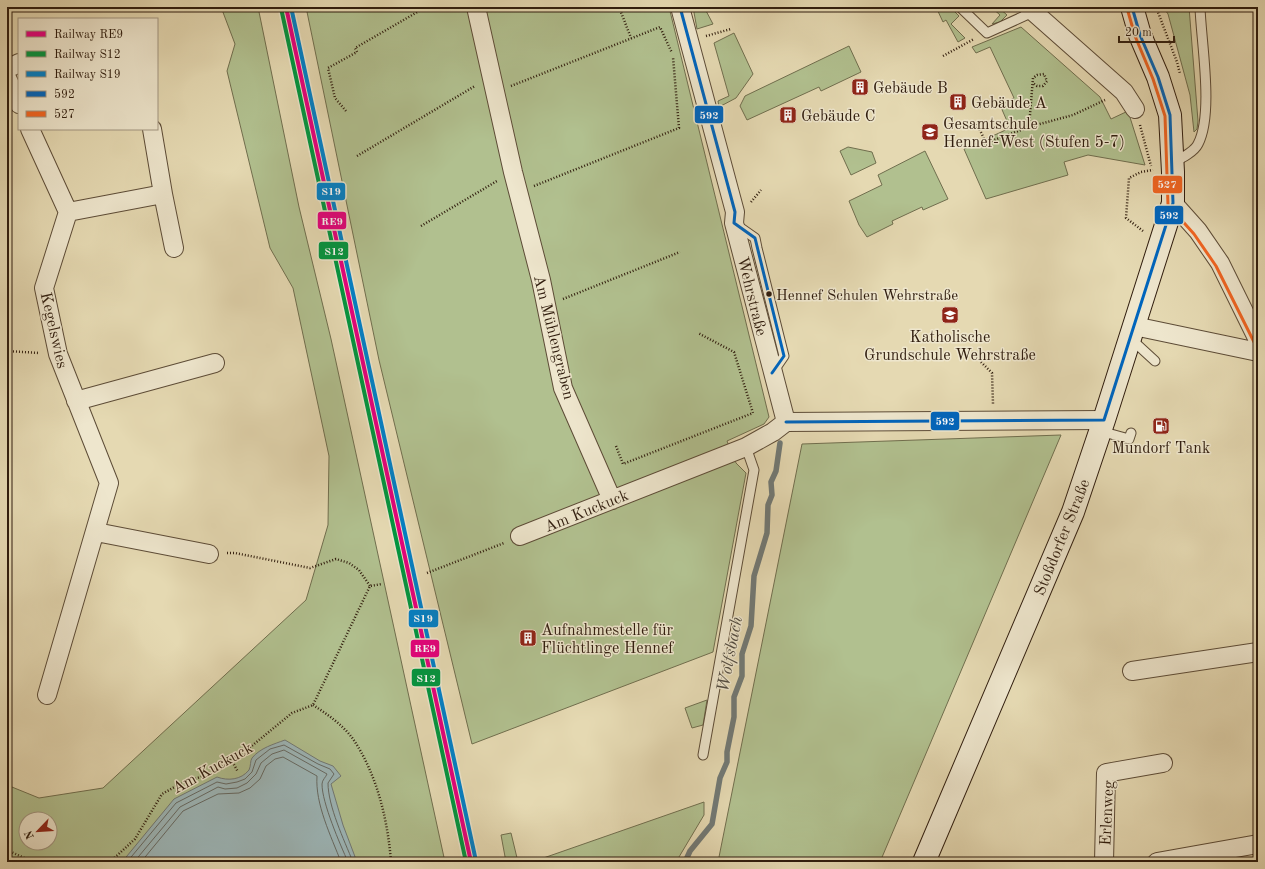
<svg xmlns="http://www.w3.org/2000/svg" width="1265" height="869" viewBox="0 0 1265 869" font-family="'Old Standard TT',serif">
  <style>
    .green { fill: #b1c08f; stroke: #706e4e; fill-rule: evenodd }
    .water { fill: #9db7b9; stroke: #717975 }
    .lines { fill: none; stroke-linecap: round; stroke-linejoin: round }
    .shore { stroke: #666a64; stroke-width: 1 }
    .stream { stroke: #717975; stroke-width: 5.5 }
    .lane-casing { stroke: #5d4c37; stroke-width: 11 }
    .street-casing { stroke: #5d4c37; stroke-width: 20 }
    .secondary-casing { stroke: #301d0e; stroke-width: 24 }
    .path { stroke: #301d0e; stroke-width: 2.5; stroke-dasharray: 1 2; stroke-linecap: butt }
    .lane { stroke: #eee6cd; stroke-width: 9 }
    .street { stroke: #eee6cd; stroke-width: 18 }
    .secondary { stroke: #eee6cd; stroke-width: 22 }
    .bus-1-casing { stroke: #eee6cd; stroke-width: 6 }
    .bus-2-casing { stroke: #eee6cd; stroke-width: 6 }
    .bus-1 { stroke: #0065bd; stroke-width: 3 }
    .bus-2 { stroke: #f26522; stroke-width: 3 }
    .rail-1-casing { stroke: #eee6cd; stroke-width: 7 }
    .rail-2-casing { stroke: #eee6cd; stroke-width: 7 }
    .rail-3-casing { stroke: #eee6cd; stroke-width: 7 }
    .rail-1 { stroke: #e5007d; stroke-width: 4 }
    .rail-2 { stroke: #009640; stroke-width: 4 }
    .rail-3 { stroke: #0080c8; stroke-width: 4 }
    .bus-dot { fill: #301d0e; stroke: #eee6cd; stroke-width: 1.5 }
    .labels { text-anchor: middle; stroke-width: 3; stroke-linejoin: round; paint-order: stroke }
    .bus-label { font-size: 15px; fill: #301d0e; stroke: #eee6cd; text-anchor: start }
    .poi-label { font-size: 16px; fill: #301d0e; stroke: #eee6cd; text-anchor: start }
    .street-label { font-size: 16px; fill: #301d0e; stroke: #eee6cd }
    .water-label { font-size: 17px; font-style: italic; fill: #514b41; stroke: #eee6cd }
    .line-badge { stroke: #eee6cd; stroke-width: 1.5 }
    .badge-label { font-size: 11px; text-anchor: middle; font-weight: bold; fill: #fff }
  </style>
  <rect width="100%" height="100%" fill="#e5d9b2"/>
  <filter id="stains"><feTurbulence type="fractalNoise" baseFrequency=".005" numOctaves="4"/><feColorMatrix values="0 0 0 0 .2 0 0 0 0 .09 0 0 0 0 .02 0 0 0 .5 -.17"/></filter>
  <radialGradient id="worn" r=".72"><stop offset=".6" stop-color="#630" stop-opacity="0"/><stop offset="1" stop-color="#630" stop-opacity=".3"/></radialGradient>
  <path class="green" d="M221,7H258L299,207L331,339L445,862H7V785L39,798L103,788L306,600L328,525L329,456L293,288L270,248L227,71L235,44ZM26,819H50V843H26Z
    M306,7H669L769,417L764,424L727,441L736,463L746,473L713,652L472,744L379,360Z
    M693,7H704L713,24L697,29Z
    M936,7H950L959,16L951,24L965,38L958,42L946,20L943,22Z
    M991,7H998L1007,15L1000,22L992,24L1000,15Z
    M1163,7H1189L1198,121L1197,129L1194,132L1190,95L1168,14Z
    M1021,27L1100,97L1111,119L1128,111L1145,165L1088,155L1064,162L1068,175L986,199L964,149L1010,128L1000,105L1014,98L990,47L976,53L972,47Z
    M734,33L753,74L736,98L719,107L718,101L729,96L714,43Z
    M849,46L861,72L821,91L819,87L747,120L740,106L745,96Z
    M848,147L872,152L876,163L851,175L840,151Z
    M925,151L948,199L923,210L922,207L892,221L893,224L867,237L859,225L849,201L882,185L878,175Z
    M1061,435L880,862H718L802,444Z
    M707,700L703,725L692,728L685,708Z
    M704,802V815L676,862H532Z
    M511,833L518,862H506L501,835Z"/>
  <path class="water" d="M285,740L320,761L333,766L341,776L331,784L343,825L357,862H122L174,799L217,777C228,781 241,780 249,770C251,766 250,761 252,758C260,748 274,744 285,740Z"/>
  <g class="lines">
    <path class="shore" d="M127,862L176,803L217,782L226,784L237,782L245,779L252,772L256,760L270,749L284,745L318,764L330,769L334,774L328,783C328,806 344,840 353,862
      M134,862L180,807L218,787L225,789L237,788L247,783L256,774L261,763L272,754L284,750L327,774C326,777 322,780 322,784C322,803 340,844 348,862
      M141,862L183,811L218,794L239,793L250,788L260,779L266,766L275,759L283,757L317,776C315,804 331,836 341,862"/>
    <path class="stream" d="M685,862L690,851L712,824L720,778L727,762V752L734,717V697L742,676V654L751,626L754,576L767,533L768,505L772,495L771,482L776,471L780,443"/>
    <defs>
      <path id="lane" d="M960,7L987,33L1033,12
        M1174,162C1182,158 1194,152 1198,144C1214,113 1201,42 1200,7
        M735,224L755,238L757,248L784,356L773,372
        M1130,338L1155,361
        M1100,431L1129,439L1131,433
        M703,755L754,470L746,447"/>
      <path id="street" d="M476,7L513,172L541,280L563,388L612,500
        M680,7L735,212L734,223L786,422
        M1028,7L1124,92L1135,109
        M7,69L19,63
        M7,78L19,104
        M30,129L68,212L44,288L58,354L109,483L47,695
        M152,129L163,194
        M1173,203L1198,231L1220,263L1258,340
        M68,212L163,194L174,248
        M1134,326L1258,352
        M76,401L215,363
        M96,532L209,554
        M520,536L746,447L773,432L786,422L1104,420
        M1132,671L1258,652
        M1104,862L1106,773L1163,763
        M1157,862L1258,844"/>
      <path id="secondary" d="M924,862L1073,512L1104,420L1173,203V172L1170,115L1158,77L1140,35L1132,7"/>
    </defs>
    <use href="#lane" class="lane-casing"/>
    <use href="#street" class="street-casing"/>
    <use href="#secondary" class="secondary-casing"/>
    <path class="path" d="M619,7L631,38
      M1156,7L1177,62L1180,74
      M706,36L731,29
      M943,56L974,39
      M511,86L660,27L672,53
      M346,111L335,98L328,68L357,52L355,48L426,7
      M977,124L986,143L1029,127L1073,115L1105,100
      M1140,125L1151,166
      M1029,127L1033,78L1037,75L1044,74L1047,81L1043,86H1037L1033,83
      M357,156L475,86
      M534,186L679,128L673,57
      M751,202L761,190
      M421,226L497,181
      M1143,231L1126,218L1129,178L1141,172L1153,170
      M563,299L680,252
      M7,351L39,353
      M981,362L992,373L993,404
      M616,446L623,464L753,413L734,352L698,333
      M227,553H235L310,568L336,559L349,563L359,570L370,586
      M427,573L504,543
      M313,705C327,714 343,725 353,739C377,774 388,821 391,862
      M231,759L238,772
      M7,850L33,862
      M110,862L135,839L162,794L178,785L203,776L248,749L292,713L313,705L370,586L382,584"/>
    <use href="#lane" class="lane"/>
    <use href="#street" class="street"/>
    <use href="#secondary" class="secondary"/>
    <defs>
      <path id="bus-1" d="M680,7L735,212L734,223
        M734,223L755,238L784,356L772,373
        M1104,420L1173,203L1170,115L1158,77L1140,35L1132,7
        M786,422L1104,420"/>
      <path id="bus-2" d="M1127,8L1135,36L1153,79L1165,116L1168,205L1194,234L1216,266L1254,342"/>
    </defs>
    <use href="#bus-1" class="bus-1-casing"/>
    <use href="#bus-2" class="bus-2-casing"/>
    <use href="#bus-1" class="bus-1"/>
    <use href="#bus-2" class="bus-2"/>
    <defs>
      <path id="rail-1" d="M286,7L471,862"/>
      <path id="rail-2" d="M281,8L466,862"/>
      <path id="rail-3" d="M291,7L476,861"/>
    </defs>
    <use href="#rail-1" class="rail-1-casing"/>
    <use href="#rail-2" class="rail-2-casing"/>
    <use href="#rail-3" class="rail-3-casing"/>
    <use href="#rail-1" class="rail-1"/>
    <use href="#rail-2" class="rail-2"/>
    <use href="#rail-3" class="rail-3"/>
  </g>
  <defs>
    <symbol id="building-square" viewBox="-11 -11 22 22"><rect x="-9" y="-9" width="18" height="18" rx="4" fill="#8f2418" stroke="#eee6cd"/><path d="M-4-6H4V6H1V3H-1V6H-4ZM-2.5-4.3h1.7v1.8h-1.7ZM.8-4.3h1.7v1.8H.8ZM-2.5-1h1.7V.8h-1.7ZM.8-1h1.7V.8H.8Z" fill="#fff"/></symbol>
    <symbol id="school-square" viewBox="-11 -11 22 22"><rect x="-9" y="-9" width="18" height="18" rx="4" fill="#8f2418" stroke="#eee6cd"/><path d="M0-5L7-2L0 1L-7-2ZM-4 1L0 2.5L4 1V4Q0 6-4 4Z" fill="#fff"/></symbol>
    <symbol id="fuel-square" viewBox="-11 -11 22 22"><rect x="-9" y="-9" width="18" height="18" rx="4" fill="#8f2418" stroke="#eee6cd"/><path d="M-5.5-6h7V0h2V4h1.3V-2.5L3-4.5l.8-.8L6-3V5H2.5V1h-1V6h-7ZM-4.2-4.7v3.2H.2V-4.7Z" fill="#fff"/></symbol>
  </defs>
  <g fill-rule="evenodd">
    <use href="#building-square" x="850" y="77" width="20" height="20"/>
    <use href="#building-square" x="948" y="92" width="20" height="20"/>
    <use href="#building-square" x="778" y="105" width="20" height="20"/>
    <use href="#school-square" x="920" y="122" width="20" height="20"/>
    <use href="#school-square" x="940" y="305" width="20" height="20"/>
    <use href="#fuel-square" x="1151" y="416" width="20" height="20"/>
    <use href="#building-square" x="518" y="628" width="20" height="20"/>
  </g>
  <circle class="bus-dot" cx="769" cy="294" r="3.5"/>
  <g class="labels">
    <g class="bus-label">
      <text x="776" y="300">Hennef Schulen Wehrstraße</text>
    </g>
    <g class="poi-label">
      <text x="873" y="93">Gebäude B</text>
      <text x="971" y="108">Gebäude A</text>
      <text x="801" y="121">Gebäude C</text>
      <text x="943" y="129">Gesamtschule<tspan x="943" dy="18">Hennef-West (Stufen 5-7)</tspan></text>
      <text x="950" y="342" text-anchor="middle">Katholische<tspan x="950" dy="18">Grundschule Wehrstraße</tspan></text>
      <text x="1161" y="453" text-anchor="middle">Mundorf Tank</text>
      <text x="541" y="635">Aufnahmestelle für<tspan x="541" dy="18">Flüchtlinge Hennef</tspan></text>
    </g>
    <g class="street-label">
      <text transform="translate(753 296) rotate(76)" y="6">Wehrstraße</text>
      <text transform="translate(55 330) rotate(77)" y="6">Kegelswies</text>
      <text transform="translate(555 337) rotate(76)" y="6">Am Mühlengraben</text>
      <text transform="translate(586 510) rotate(-22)" y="6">Am Kuckuck</text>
      <text transform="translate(1061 537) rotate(-68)" y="6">Stoßdorfer Straße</text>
      <text transform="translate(212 767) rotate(-29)" y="6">Am Kuckuck</text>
      <text transform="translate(1106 813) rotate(-87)" y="6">Erlenweg</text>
    </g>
    <g class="water-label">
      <text transform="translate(729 654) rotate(-79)" y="6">Wolfsbach</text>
    </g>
  </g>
  <g class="line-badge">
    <rect x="694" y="105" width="30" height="19" rx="4" fill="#0065bd"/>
    <rect x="1152" y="175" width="31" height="19" rx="4" fill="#f26522"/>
    <rect x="316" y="182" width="30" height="19" rx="4" fill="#0080c8"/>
    <rect x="1154" y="205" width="30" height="20" rx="4" fill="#0065bd"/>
    <rect x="317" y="211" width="30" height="19" rx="4" fill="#e5007d"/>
    <rect x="318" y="241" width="31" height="19" rx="4" fill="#009640"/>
    <rect x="930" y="411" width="30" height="20" rx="4" fill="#0065bd"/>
    <rect x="408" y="609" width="31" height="19" rx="4" fill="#0080c8"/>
    <rect x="410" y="639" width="30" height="19" rx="4" fill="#e5007d"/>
    <rect x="411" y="668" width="30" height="19" rx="4" fill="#009640"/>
  </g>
  <g class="badge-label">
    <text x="709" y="119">592</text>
    <text x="1167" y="188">527</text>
    <text x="331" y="195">S19</text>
    <text x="1169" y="219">592</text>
    <text x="332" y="225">RE9</text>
    <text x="334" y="255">S12</text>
    <text x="945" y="425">592</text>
    <text x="423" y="622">S19</text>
    <text x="425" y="652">RE9</text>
    <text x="426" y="682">S12</text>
  </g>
  <rect width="1265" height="869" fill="none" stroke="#e5d9b2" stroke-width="24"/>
  <rect x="8" y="8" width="1249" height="853" fill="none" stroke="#301d0e" stroke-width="2"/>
  <rect x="12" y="12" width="1241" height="845" fill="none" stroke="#301d0e"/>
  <rect x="18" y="18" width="140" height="112" fill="#eee6cd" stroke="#a29681"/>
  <rect x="26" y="31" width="20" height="6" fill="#e5007d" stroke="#a29681"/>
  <text x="54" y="38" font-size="12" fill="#301d0e">Railway RE9</text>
  <rect x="26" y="51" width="20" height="6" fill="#009640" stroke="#a29681"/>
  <text x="54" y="58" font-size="12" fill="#301d0e">Railway S12</text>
  <rect x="26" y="71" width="20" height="6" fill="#0080c8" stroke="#a29681"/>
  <text x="54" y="78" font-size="12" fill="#301d0e">Railway S19</text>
  <rect x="26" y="91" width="20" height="6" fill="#0065bd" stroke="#a29681"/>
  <text x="54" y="98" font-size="12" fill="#301d0e">592</text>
  <rect x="26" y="111" width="20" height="6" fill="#f26522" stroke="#a29681"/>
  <text x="54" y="118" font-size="12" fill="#301d0e">527</text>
  <g transform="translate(38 831) rotate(245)"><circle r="19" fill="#eee6cd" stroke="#a29681"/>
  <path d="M0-3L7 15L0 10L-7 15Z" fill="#8f2418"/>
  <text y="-6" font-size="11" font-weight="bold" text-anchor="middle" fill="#301d0e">N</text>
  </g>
  <path d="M1119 36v6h55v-6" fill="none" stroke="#301d0e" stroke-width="2"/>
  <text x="1125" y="36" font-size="12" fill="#301d0e" stroke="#eee6cd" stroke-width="3" paint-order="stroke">20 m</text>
  <rect width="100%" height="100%" filter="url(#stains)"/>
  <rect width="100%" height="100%" fill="url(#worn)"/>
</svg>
